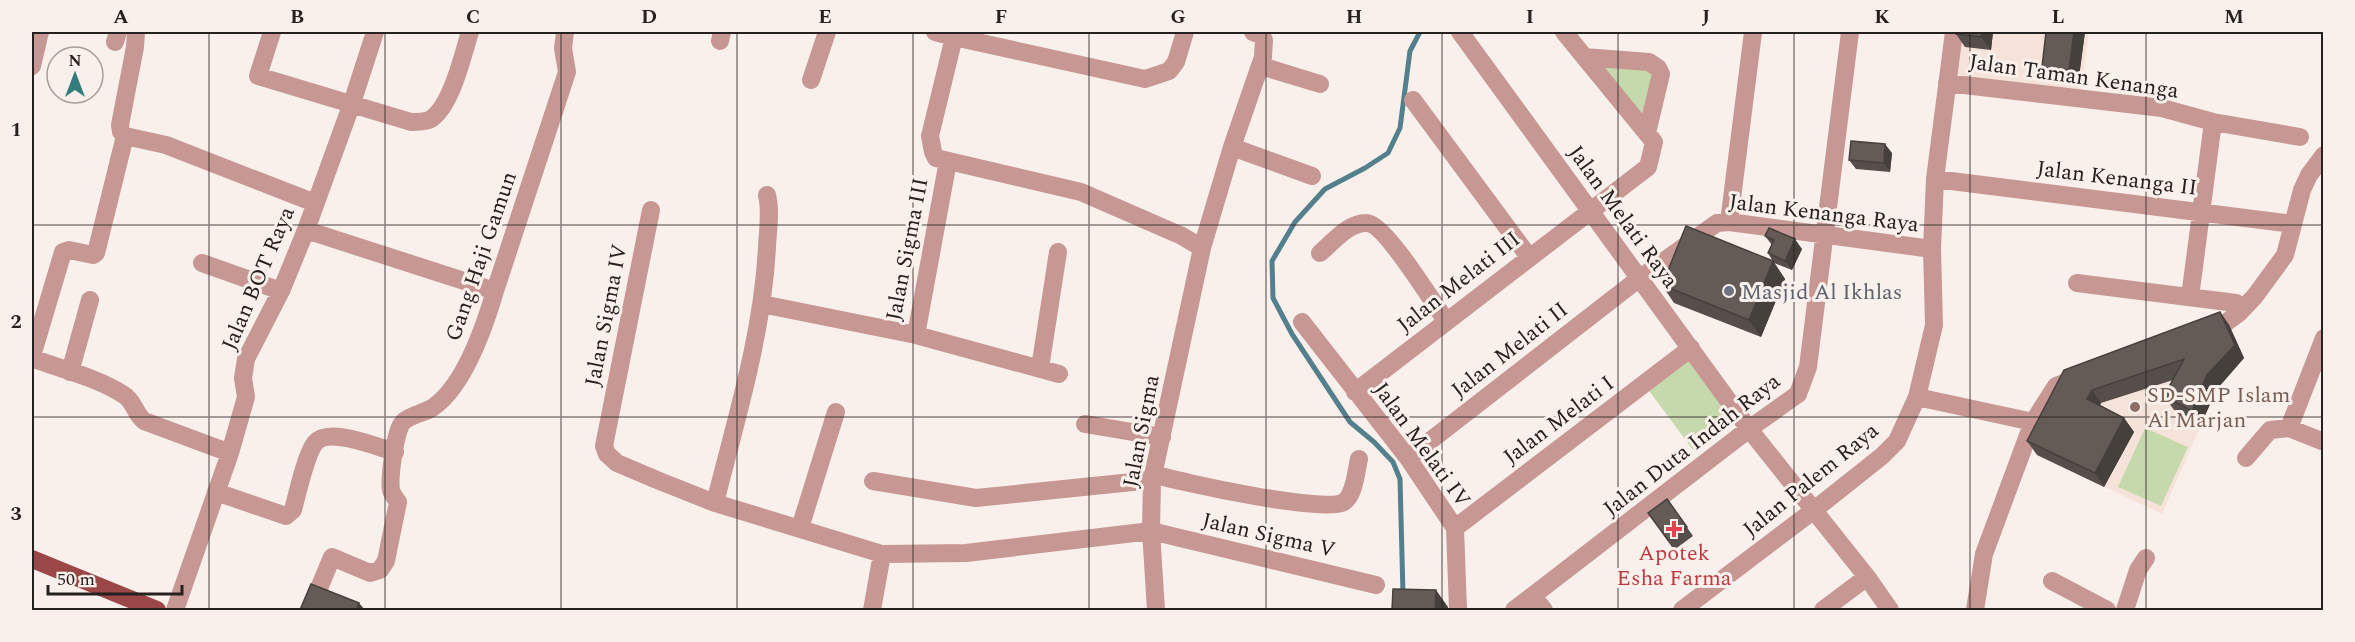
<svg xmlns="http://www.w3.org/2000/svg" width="2355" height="642" viewBox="0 0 2355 642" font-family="Spectral,serif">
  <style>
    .built { fill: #f5e3da }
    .green { fill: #c5d9ac }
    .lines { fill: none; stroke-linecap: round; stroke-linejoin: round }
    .stream { stroke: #53808c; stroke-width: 5 }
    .minor { stroke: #c79794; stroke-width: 18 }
    .major { stroke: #9b4747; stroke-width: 18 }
    .wall { fill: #564e4b }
    .shaded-wall { fill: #46403d }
    .building { fill: #645b57; stroke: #46403d; stroke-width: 1.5 }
    .grid { fill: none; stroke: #25211f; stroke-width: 1.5; stroke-opacity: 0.55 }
    .worship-dot { fill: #6b7280; stroke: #faf0eb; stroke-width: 2 }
    .education-dot { fill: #8d6e63; stroke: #faf0eb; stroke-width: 2 }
    .health-dot { fill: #e0444e; stroke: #faf0eb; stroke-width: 2 }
    .labels { text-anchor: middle; stroke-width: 6; stroke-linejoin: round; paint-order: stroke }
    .street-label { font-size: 22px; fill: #25211f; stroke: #faf0eb }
    .worship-label { font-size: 22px; fill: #5b616d; stroke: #faf0eb; text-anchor: start }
    .education-label { font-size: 22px; fill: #785e54; stroke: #faf0eb; text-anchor: start }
    .health-label { font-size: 22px; fill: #be3a42; stroke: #faf0eb }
    .neatline { fill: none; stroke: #25211f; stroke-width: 2 }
    .grid-label { font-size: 20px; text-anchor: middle; font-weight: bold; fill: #25211f }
  </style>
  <rect width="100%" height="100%" fill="#faf0eb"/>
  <path class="built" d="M1958,32H2089L2081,91L1953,74Z
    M2244,358L2217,389L2162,514L2037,455L2074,384Z"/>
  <path class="green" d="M1594,62L1654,69L1646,125Z
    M1684,354L1733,420L1693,450L1644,384Z
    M2145,428L2188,447L2161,506L2118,487Z"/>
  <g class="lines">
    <path class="stream" d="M1403,594L1400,479L1393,462L1374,442L1350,422L1292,334L1273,298L1272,261L1295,222L1325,189L1365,168L1388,153L1400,128L1410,51L1420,32"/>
    <path class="minor" d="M136,32L135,47L120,125L121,132L125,136L166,145L315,203
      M272,32L258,76L411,122C417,122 423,122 429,120C451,109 463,54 470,32
      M935,32L954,37
      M1185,32L1176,62L1169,71L1145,79L954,37L930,136L933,152L936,158L1081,192L1182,236L1202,248
      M1460,32L1749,429L1867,577L1890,610
      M720,41L722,32
      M115,42L118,32
      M1584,57L1649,62L1658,68L1661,74L1647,133
      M32,66L40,32
      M1261,66L1320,84
      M811,80L827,32
      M1947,83L2162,108L2213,122L2300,137
      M1413,100L1529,257
      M1232,147L1312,176
      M1935,179L2293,224
      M651,210L604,446L607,454L617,463L657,480L715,503L882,554L966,553L1151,531L1376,585
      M1729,222L1753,32
      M306,230L495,291
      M1320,253C1333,242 1348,223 1366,223C1384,222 1434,304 1446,321
      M202,263L281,291
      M2077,283L2236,303
      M2190,297L2213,122
      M762,304L916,335L1059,374
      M1302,322L1408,458L1455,528L1458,610
      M2206,332L2220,327L2239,313L2255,296L2285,255L2302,190L2309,175L2324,155
      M916,335L948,161
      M32,356L63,252L69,250L93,255L96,253L125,136
      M32,358C60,369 99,378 124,395C134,401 135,414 144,421L230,453
      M1040,368L1058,252
      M70,372L90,300
      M1355,392L1648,167L1654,142L1564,32
      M1917,397L2033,422
      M1085,424L1162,437
      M2289,428L2324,338
      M1408,458L1632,284L1717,223L1729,222L1932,249
      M2246,458L2270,430L2289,428L2324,442
      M1153,474C1180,482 1326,514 1344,502C1355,494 1356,471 1359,459
      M873,481L976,498L1152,480
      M216,492L286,516L293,510C297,495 306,454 315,443C328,426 377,447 395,452
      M715,503C736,419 763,333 767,246C768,229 771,211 767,195
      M800,528L836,412
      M1455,528L1691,348
      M2052,581L2107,610
      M1533,596L1544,610
      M175,610L230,453L246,397L243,378L246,359L281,291L306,230L352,103L375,32
      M310,610L332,557L370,573L380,570L386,561L398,502C395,498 392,494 391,490C389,478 395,430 403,422C410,415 424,413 432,408C464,387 485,325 495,291L567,72L563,48L565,32
      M872,610L882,554
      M1156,610L1151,531L1152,480L1202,248L1232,147L1263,57L1264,40L1261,35L1253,32
      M1514,610L1749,429L1798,394L1808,367L1850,32
      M1682,610L1814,510L1882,456L1897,441L1917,397L1934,325L1932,249L1935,179L1954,32
      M1823,610L1867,577
      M1975,610L1984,554L2033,422L2056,386L2076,378
      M2125,610L2138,570L2146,558"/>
    <path class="major" d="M32,559L157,610"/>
  </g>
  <path class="wall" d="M1956,32H1993L1991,50L1965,47L1956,34Z
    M2046,32H2085L2078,84L2051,80L2042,67Z
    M1892,153L1890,172L1856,169L1849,160Z
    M1765,236L1802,249L1792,270L1774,263L1768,253L1772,245Z
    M1773,261L1785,279L1761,337L1674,303L1662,285Z
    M2220,312L2229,325L2244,358L2217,389L2201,424L2174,410L2164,396L2173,380L2101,403L2100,405L2124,418L2134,432L2104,487L2037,455L2027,441L2064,370Z
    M1667,499L1693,536L1674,550L1648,513Z"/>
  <path class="shaded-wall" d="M1982,32H1993L1991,50L1981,37Z
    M2074,32H2085L2078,84L2069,70Z
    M1885,144L1892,153L1890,172L1884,163Z
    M1795,239L1802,249L1792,270L1785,261Z
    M1773,261L1785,279L1761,337L1749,320Z
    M2220,312L2229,325L2244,358L2217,389L2201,424L2192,411Z
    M2092,390L2101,403L2097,412L2087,399Z
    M2124,418L2134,432L2104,487L2095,473Z
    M1436,590L1448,607V610H1435Z
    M359,603L365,610H356Z"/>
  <path class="building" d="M1956,32H1982L1981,37L1956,34Z
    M2046,32H2074L2069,70L2042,67Z
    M1851,141L1885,144L1884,163L1849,160Z
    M1686,226L1773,261L1749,320L1662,285Z
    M1769,228L1795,239L1785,261L1768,253L1774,240L1765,236Z
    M2220,312L2235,345L2207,375L2192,411L2164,396L2184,359L2092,390L2087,399L2124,418L2095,473L2027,441L2064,370Z
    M1667,499L1687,527L1668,540L1648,513Z
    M311,584L359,603L356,610H300Z
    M1393,589L1436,590L1435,610H1392Z"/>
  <path class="grid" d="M209,32V610M385,32V610M561,32V610M737,32V610M913,32V610M1089,32V610M1266,32V610M1442,32V610M1618,32V610M1794,32V610M1970,32V610M2146,32V610M32,225H2324M32,417H2324"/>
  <circle class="worship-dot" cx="1729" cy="291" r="6"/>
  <circle class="education-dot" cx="2135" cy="407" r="6"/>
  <path class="health-dot" d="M1671 520h6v6h6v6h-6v6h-6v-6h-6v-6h6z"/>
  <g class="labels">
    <g class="street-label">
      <text transform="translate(2074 75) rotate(8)" y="8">Jalan Taman Kenanga</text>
      <text transform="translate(2117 177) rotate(7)" y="8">Jalan Kenanga II</text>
      <text transform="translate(1824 212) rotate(7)" y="8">Jalan Kenanga Raya</text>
      <text transform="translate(1624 216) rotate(54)" y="8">Jalan Melati Raya</text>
      <text transform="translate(906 249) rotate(-79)" y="8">Jalan Sigma III</text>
      <text transform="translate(480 256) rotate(-71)" y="8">Gang Haji Gamun</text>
      <text transform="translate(257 278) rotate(-67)" y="8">Jalan BOT Raya</text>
      <text transform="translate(1458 281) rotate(-38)" y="8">Jalan Melati III</text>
      <text transform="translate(605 315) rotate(-79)" y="8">Jalan Sigma IV</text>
      <text transform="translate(1509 349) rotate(-38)" y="8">Jalan Melati II</text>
      <text transform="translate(1558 419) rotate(-37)" y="8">Jalan Melati I</text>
      <text transform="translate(1140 431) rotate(-79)" y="8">Jalan Sigma</text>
      <text transform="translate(1423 444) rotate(54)" y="8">Jalan Melati IV</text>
      <text transform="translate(1691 444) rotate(-38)" y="8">Jalan Duta Indah Raya</text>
      <text transform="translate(1810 479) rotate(-39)" y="8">Jalan Palem Raya</text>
      <text transform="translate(1269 534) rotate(13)" y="8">Jalan Sigma V</text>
    </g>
    <g class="worship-label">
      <text x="1741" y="299">Masjid Al Ikhlas</text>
    </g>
    <g class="education-label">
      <text x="2147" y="402">SD-SMP Islam<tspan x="2147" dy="25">Al Marjan</tspan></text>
    </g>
    <g class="health-label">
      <text x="1674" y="560">Apotek<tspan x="1674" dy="25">Esha Farma</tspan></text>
    </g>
  </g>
  <rect width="2355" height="642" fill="none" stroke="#faf0eb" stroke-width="66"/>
  <g transform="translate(75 75)"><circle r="28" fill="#faf0eb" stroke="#a59d99" stroke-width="1.5"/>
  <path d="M0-4.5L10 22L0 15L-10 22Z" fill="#337c7c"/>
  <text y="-9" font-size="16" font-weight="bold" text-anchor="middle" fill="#25211f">N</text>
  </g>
  <path d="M48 585v9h134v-9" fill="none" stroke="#25211f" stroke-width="3"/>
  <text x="57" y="585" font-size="18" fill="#25211f" stroke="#faf0eb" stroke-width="4.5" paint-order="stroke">50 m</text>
  <rect x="33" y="33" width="2289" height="576" class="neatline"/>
  <g class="grid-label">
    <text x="121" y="23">A</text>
    <text x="297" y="23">B</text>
    <text x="473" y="23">C</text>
    <text x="649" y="23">D</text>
    <text x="825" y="23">E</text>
    <text x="1001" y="23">F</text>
    <text x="1178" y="23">G</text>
    <text x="1354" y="23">H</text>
    <text x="1530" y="23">I</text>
    <text x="1706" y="23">J</text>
    <text x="1882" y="23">K</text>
    <text x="2058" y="23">L</text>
    <text x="2234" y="23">M</text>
    <text x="16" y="136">1</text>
    <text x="16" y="328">2</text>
    <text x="16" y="520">3</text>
  </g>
</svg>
